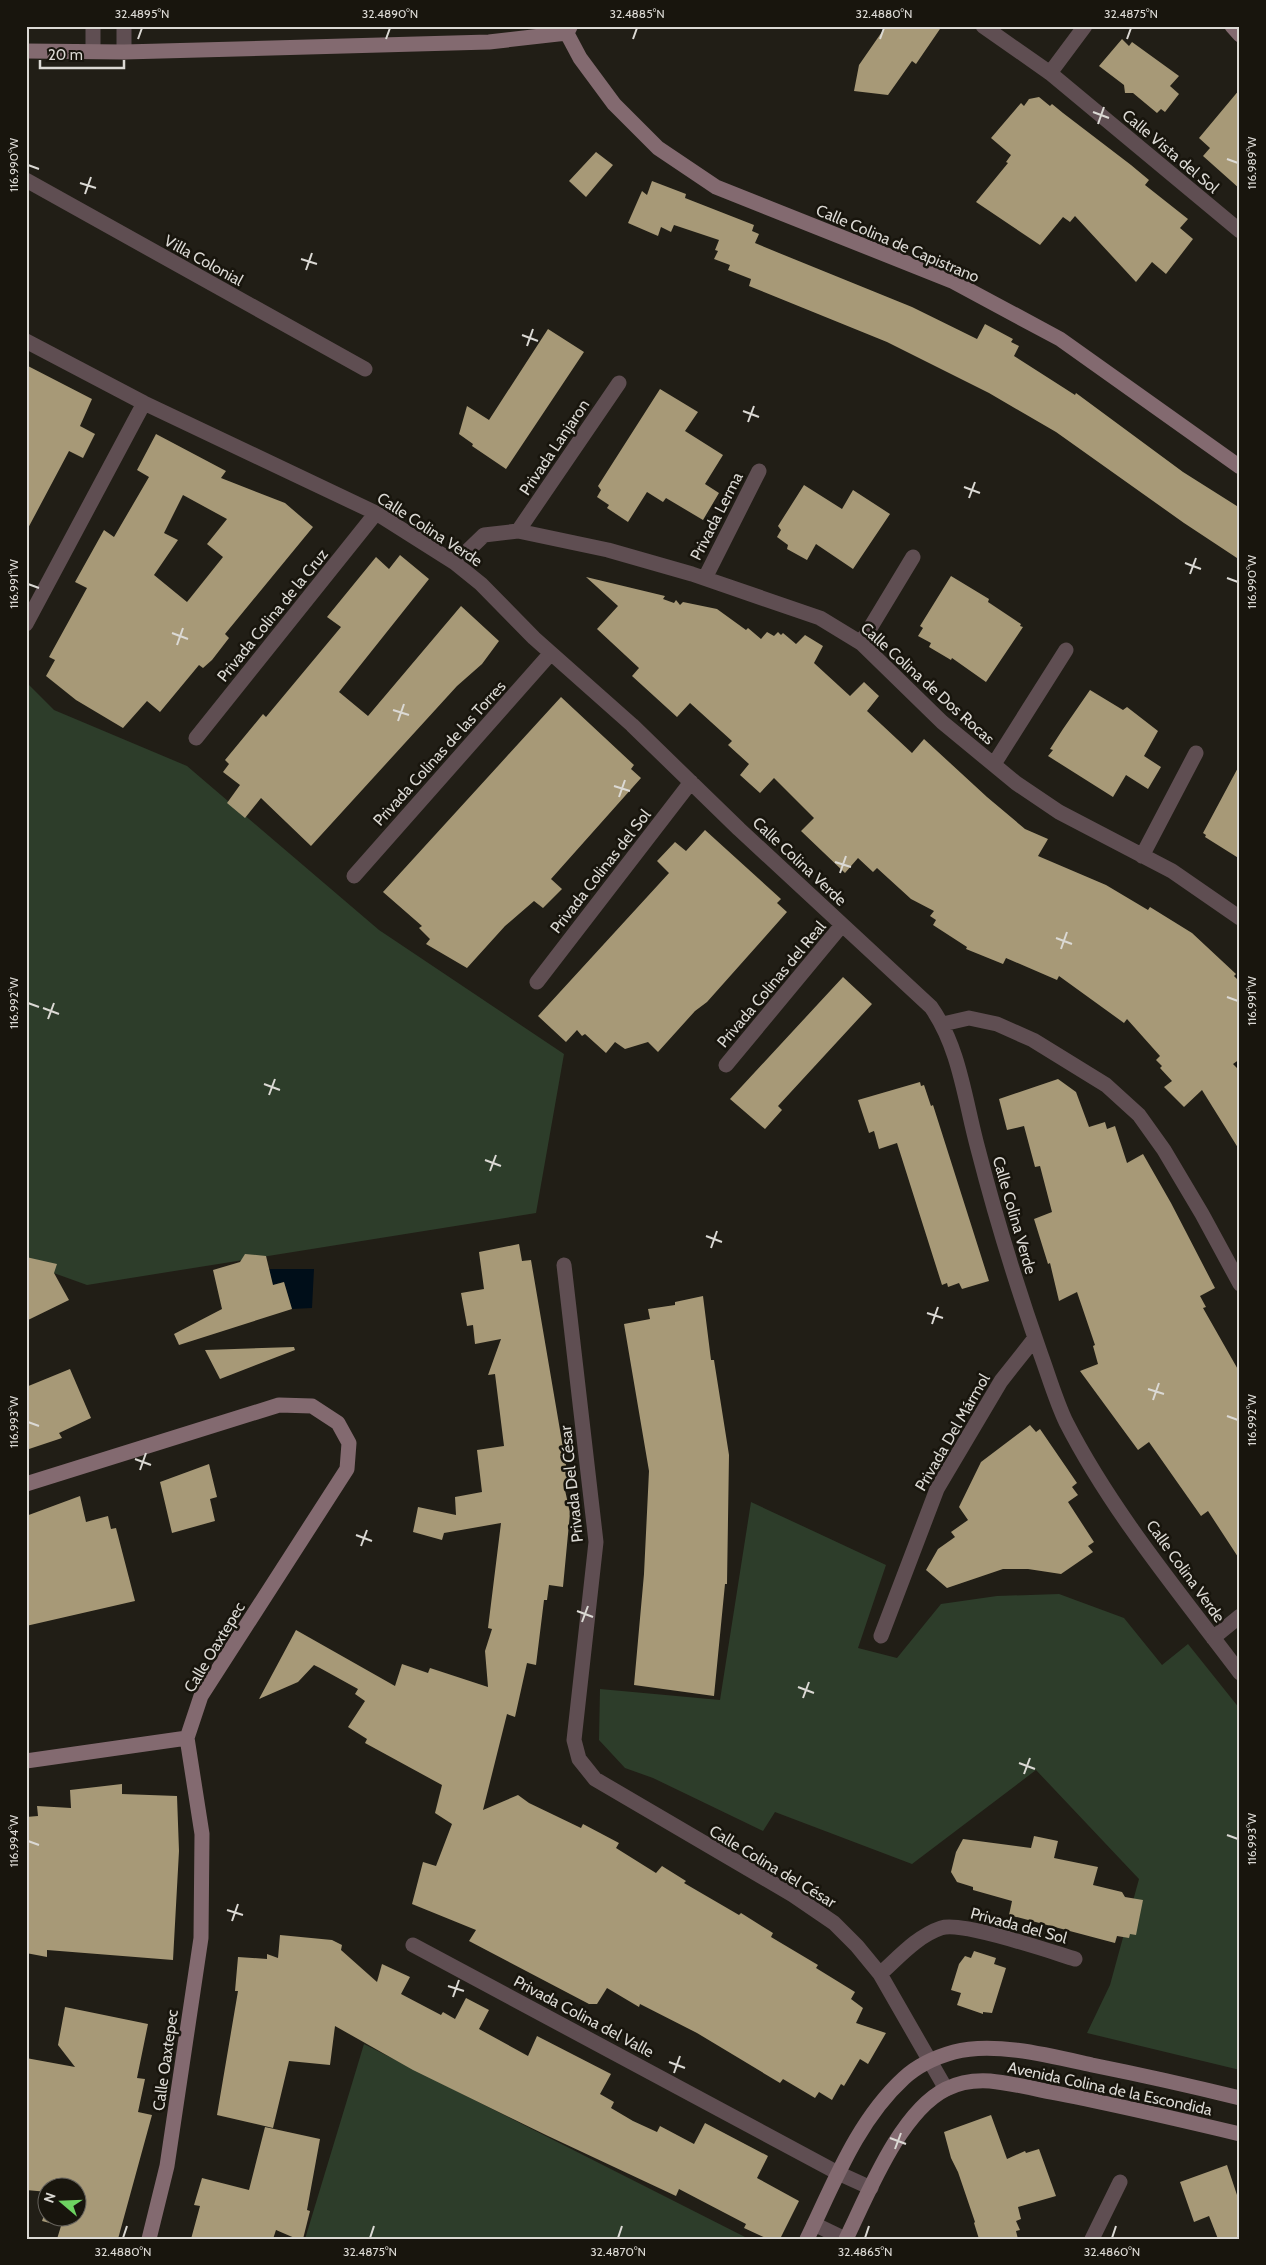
<svg xmlns="http://www.w3.org/2000/svg" width="1266" height="2265" viewBox="0 0 1266 2265" font-family="Cabin,sans-serif">
  <style>
    .green { fill: #2d3d2a }
    .water { fill: #000e19 }
    .building { fill: #a79977; fill-rule: evenodd }
    .lines { fill: none; stroke-linecap: round; stroke-linejoin: round }
    .street { stroke: #5f4e52; stroke-width: 15 }
    .secondary { stroke: #836a70; stroke-width: 15 }
    .ticks { fill: none; stroke: #dbd9d4; stroke-width: 2 }
    .labels { text-anchor: middle; stroke-width: 5; stroke-linejoin: round; paint-order: stroke }
    .street-label { font-size: 16px; fill: #dbd9d4; stroke: #18150d }
    .neatline { fill: none; stroke: #dbd9d4; stroke-width: 2 }
    .ticks-label { font-size: 12px; text-anchor: middle; fill: #dbd9d4 }
  </style>
  <rect width="100%" height="100%" fill="#211e16"/>
  <path class="green" d="M26,682L54,710L187,766L379,930L564,1054L536,1213L87,1285L26,1263Z
    M751,1502L886,1565L858,1648L897,1658L941,1604L997,1596L1059,1594L1124,1618L1162,1665L1188,1644L1240,1709V2070L1087,2033L1110,1985L1139,1879L1036,1770L912,1864L775,1812L763,1831L653,1778L625,1768L599,1740L600,1689L720,1700Z
    M364,2044L749,2239H305Z"/>
  <path class="water" d="M269,1269H314L312,1308L292,1309L284,1282L273,1285Z"/>
  <path class="building" d="M886,26H942L916,64L912,61L888,95L854,91L859,65Z
    M1122,39L1129,46L1132,42L1179,76L1170,86L1179,94L1165,112L1161,109L1157,113L1133,93H1125L1124,85L1099,66Z
    M1240,89V189L1203,156L1210,148L1199,138Z
    M1039,97L1050,106L1052,104L1063,113L1131,165L1149,180L1145,185L1188,219L1180,228L1193,239L1166,274L1152,262L1136,282L1075,216L1070,222L1063,217L1040,245L976,202L1008,163L1006,162L1011,155L991,138L1021,103L1024,106L1029,99Z
    M596,152L613,165L586,197L569,181Z
    M652,181L686,194L685,198L754,225L752,231L759,234L755,243L779,253L912,307L977,339L985,324L1013,339L1011,342L1019,346L1014,356L1075,395L1076,393L1183,472L1240,508V560L1184,523L1056,432L989,393L887,342L749,286L751,279L728,270L730,265L714,259L718,251L715,250L719,240L674,225L671,232L661,227L658,236L628,223L642,191L647,195Z
    M548,329L584,352L506,469L472,446L473,444L459,434L467,406L489,420Z
    M26,365L92,399L80,426L95,434L83,458L69,451L26,532Z
    M660,389L698,412L685,431L723,455L705,484L719,493L703,520L666,498L663,502L647,492L628,522L607,508L609,505L597,497L601,490L598,486Z
    M156,434L226,471L221,478L285,503L313,527L225,634L229,638L212,660L203,668L199,665L160,712L147,701L123,728L76,700L46,676L55,660L49,657L87,588L75,582L104,530L114,537L149,477L137,470ZM183,495L227,519L207,544L223,557L187,602L154,575L178,540L164,533Z
    M804,485L842,509L853,490L890,514L853,569L816,544L807,560L787,549L788,545L777,537L781,530L778,526Z
    M400,555L429,579L339,692L368,716L461,606L499,641L482,664L457,686L311,846L261,798L245,818L227,803L240,785L223,772L229,764L225,760L263,714L266,717L341,627L327,617L376,557L389,569Z
    M951,576L989,599L988,602L1021,624L1020,626L1023,627L986,682L952,658L951,660L929,647L931,643L918,636L923,628L920,626Z
    M586,577L665,596L663,599L674,603L676,600L680,605L683,602L717,609L746,630L748,628L761,639L767,632L774,636L778,632L781,635L783,633L796,644L805,635L823,646L814,663L850,696L864,682L879,696L867,711L912,753L924,739L987,797L1025,829L1048,839L1038,856L1106,885L1148,910L1150,907L1192,933L1236,974L1234,976L1240,982V1059L1233,1064L1240,1071V1151L1202,1090L1184,1107L1164,1087L1172,1081L1160,1068L1162,1066L1156,1060L1160,1056L1127,1019L1124,1023L1059,976L1057,980L1006,958L1003,964L966,949L967,947L933,925L936,920L930,916L934,911L911,899L877,868L873,872L858,858L845,873L801,831L814,818L774,778L760,793L740,775L749,764L728,745L732,741L690,703L677,717L632,676L639,668L597,629L618,606Z
    M1090,690L1123,710L1127,707L1158,731L1144,756L1161,767L1148,789L1126,775L1113,797L1048,756L1053,750L1050,749L1063,729Z
    M561,697L634,765L631,769L641,778L551,879L562,889L543,908L534,901L505,926L467,968L426,944L430,939L419,928L422,926L383,892Z
    M1240,764V859L1205,837L1206,835L1203,833Z
    M705,830L781,899L777,903L787,912L707,1002L695,1011L658,1052L648,1042L625,1049L615,1042L606,1053L585,1034L582,1036L577,1030L566,1042L538,1016L669,873L657,861L675,842L686,851Z
    M843,977L872,1004L778,1106L782,1110L765,1129L730,1099Z
    M1058,1079L1076,1092L1089,1127L1105,1122L1107,1129L1115,1126L1127,1163L1143,1154L1171,1203L1215,1288L1200,1296L1206,1307L1203,1308L1240,1373V1560L1208,1511L1201,1516L1149,1442L1138,1450L1080,1371L1098,1364L1093,1346L1095,1345L1077,1292L1059,1301L1050,1263L1048,1264L1034,1219L1052,1212L1040,1166L1035,1167L1024,1126L1007,1130L999,1099Z
    M920,1082L921,1086L924,1085L931,1106L933,1105L989,1281L962,1289L959,1283L948,1287L947,1283L942,1285L897,1143L879,1149L874,1131L869,1133L858,1100Z
    M519,1244L522,1261L531,1260L568,1477L569,1489L565,1490L570,1513L563,1587L549,1585L547,1600H544L536,1665L527,1663L515,1717L507,1714L483,1810L518,1795L529,1803L581,1828L583,1824L619,1843L616,1848L656,1873L662,1866L686,1881L684,1883L739,1915L741,1913L773,1933L771,1937L818,1965L816,1968L855,1992L851,1999L863,2008L856,2023L886,2033L868,2064L860,2059L844,2086L841,2084L832,2100L819,2092L815,2098L783,2079L780,2083L697,2033L640,2004L639,2007L607,1988L597,2004H589L469,1941L476,1930L412,1904L423,1862L436,1866L452,1824L435,1813L442,1785L365,1743L367,1739L348,1727L365,1701L355,1694L358,1689L320,1668L314,1665L298,1682L259,1699L296,1630L395,1686L402,1664L428,1673L430,1668L488,1687L485,1651L492,1629L488,1628L501,1523L444,1533L442,1540L413,1532L418,1507L456,1515L455,1497L482,1492L477,1450L504,1446L495,1374L488,1375L501,1339L475,1344L473,1325L467,1326L461,1293L484,1289L479,1252Z
    M245,1254L266,1256L273,1285L284,1282L292,1309L179,1345L174,1334L222,1309L213,1270L240,1262Z
    M26,1257L57,1264L54,1273L69,1300L26,1321Z
    M703,1296L711,1360H714L729,1455L727,1584H725L714,1696L634,1685L644,1574L649,1471L624,1324L650,1319L648,1309L675,1305V1302Z
    M294,1347L295,1350L220,1379L205,1350Z
    M70,1369L91,1418L59,1433L62,1438L26,1450V1387Z
    M1030,1425L1036,1432L1040,1429L1077,1483L1072,1487L1078,1495L1068,1502L1094,1542L1088,1546L1093,1552L1061,1574L1028,1569H1003L947,1588L926,1570L938,1549L955,1537L951,1532L968,1520L959,1507L981,1462Z
    M209,1464L217,1497L210,1499L215,1521L172,1533L160,1482Z
    M80,1496L86,1522L108,1516L111,1529L116,1528L135,1601L26,1626V1516Z
    M122,1784V1794L177,1796L179,1851L173,1960L47,1950V1957L26,1953V1817L38,1816L37,1806L71,1808L70,1790Z
    M1034,1836L1058,1841L1054,1858L1098,1867L1093,1885L1122,1892L1125,1897L1143,1900L1136,1935L1130,1934L1129,1938L1117,1936L1115,1943L1009,1915L1012,1901L973,1890V1887L957,1882L951,1872L956,1852L963,1839L1031,1848Z
    M280,1935L332,1940L342,1945L341,1950L377,1982L382,1964L410,1977L401,1994L441,2015L443,2012L455,2019L466,1998L489,2010L479,2029L528,2056L537,2036L611,2074L600,2094L614,2102L611,2108L633,2121L657,2132L660,2126L694,2144L705,2123L768,2156L757,2178L799,2201L780,2239H768L744,2228L746,2224L679,2189L676,2196L548,2136L413,2070L335,2026L330,2065L289,2061L273,2128L217,2115L238,1991H235L238,1957L267,1959V1954L278,1958Z
    M974,1951L996,1958L994,1964L1006,1968L992,2013L983,2012V2014L957,2005L961,1993L951,1990L959,1964L965,1956L971,1958Z
    M65,2007L148,2024L137,2078L145,2079L138,2112L152,2115L118,2239H57L61,2226L42,2221L48,2204V2218H78V2188H48V2192L26,2190V2058L75,2067L58,2045Z
    M991,2115L1007,2159L1025,2151L1026,2153L1039,2149L1056,2196L1018,2207L1021,2219L1016,2221L1020,2230L1016,2231L1018,2239H979L974,2223L975,2222L958,2172L951,2158L944,2132Z
    M265,2127L320,2139L307,2210L310,2211L303,2239H297L276,2230L273,2239H191L200,2206L194,2205L202,2178L249,2190Z
    M1227,2165L1240,2204V2239H1218L1209,2216L1194,2222L1180,2182Z"/>
  <g class="lines">
    <path class="street" d="M983,26L1050,73L1240,231
      M93,51V26
      M124,52V26
      M1050,73L1085,26
      M26,180L365,369
      M26,341L144,403L376,513L455,563L481,584L534,638L632,725L739,829L931,1007C960,1048 965,1102 978,1149C996,1219 1017,1287 1041,1355C1049,1377 1056,1401 1066,1422C1112,1512 1179,1592 1240,1673
      M518,531L619,383
      M455,563L484,535L518,531L608,550L692,574L820,618L861,643L942,722L1016,783L1059,812L1172,871L1240,918
      M705,578L759,471
      M26,624L144,403
      M861,643L913,557
      M196,738L376,513
      M994,764L1066,650
      M1142,856L1196,753
      M354,876L551,653
      M537,982L691,782
      M943,1024L969,1018L997,1024L1033,1040L1106,1085L1139,1115L1164,1150L1202,1214L1240,1284
      M726,1065L842,925
      M564,1265L596,1542L574,1740L579,1759L595,1779L793,1895L834,1923L857,1946L880,1974L946,2089
      M881,1636L937,1489L1001,1381L1035,1338
      M1213,1638L1240,1616
      M413,1945L838,2173L871,2188
      M880,1974C898,1958 917,1936 941,1928C962,1921 1049,1951 1075,1959
      M814,2224L845,2239
      M1092,2239L1120,2182"/>
    <path class="secondary" d="M563,26L580,58L614,104L658,148L716,187L952,281L1060,339L1240,467
      M1232,26L1240,35
      M26,51L124,52L489,42L567,33L570,27
      M26,1484L279,1405L312,1406L338,1423L349,1443L347,1469L201,1696L187,1738L202,1834L201,1938L167,2166L149,2239
      M26,1761L187,1738
      M807,2239C834,2183 857,2121 904,2078C917,2066 936,2057 954,2052C994,2041 1052,2056 1092,2065C1142,2075 1191,2086 1240,2098
      M846,2239C868,2194 900,2112 946,2089C960,2082 975,2080 990,2081C1010,2083 1031,2088 1050,2092C1114,2104 1177,2119 1240,2134"/>
  </g>
  <path class="ticks" d="M138,39L142,28M386,39L390,28M633,39L637,28M880,39L884,28M1127,39L1131,28M1093,112L1109,118M1098,124L1104,107M1227,159L1238,163M28,165L39,169M80,183L96,188M85,194L91,177M301,259L317,264M306,270L312,253M522,335L538,341M527,346L533,329M743,411L759,417M748,422L754,406M964,487L980,493M969,498L975,482M1185,563L1201,569M1190,574L1196,558M1227,578L1238,582M28,584L39,588M172,633L188,639M177,645L183,628M393,710L409,715M398,721L404,704M614,786L630,791M619,797L625,780M835,862L851,867M840,873L846,856M1056,938L1072,944M1061,949L1067,932M1227,997L1238,1001M28,1003L39,1007M43,1008L59,1014M48,1019L54,1003M264,1084L280,1090M269,1095L275,1079M485,1160L501,1166M490,1171L496,1155M706,1236L722,1242M711,1248L717,1231M927,1313L943,1318M932,1324L938,1307M1148,1389L1164,1394M1153,1400L1159,1383M1227,1416L1238,1420M28,1422L39,1426M135,1459L151,1465M140,1470L146,1453M356,1535L372,1541M361,1546L367,1530M577,1611L593,1617M582,1622L588,1606M798,1687L814,1693M803,1698L809,1682M1019,1763L1035,1769M1024,1774L1030,1758M1227,1835L1238,1839M28,1841L39,1845M227,1910L243,1915M232,1921L238,1904M448,1986L464,1991M453,1997L459,1980M669,2062L685,2068M674,2073L680,2056M890,2138L906,2144M895,2149L901,2133M123,2238L127,2226M370,2238L374,2226M618,2238L622,2226M865,2238L869,2226M1112,2238L1116,2226"/>
  <g class="labels">
    <g class="street-label">
      <text transform="translate(1171 151) rotate(40)" y="6">Calle Vista del Sol</text>
      <text transform="translate(898 243) rotate(23)" y="6">Calle Colina de Capistrano</text>
      <text transform="translate(204 260) rotate(29)" y="6">Villa Colonial</text>
      <text transform="translate(554 447) rotate(-56)" y="6">Privada Lanjaron</text>
      <text transform="translate(716 516) rotate(-63)" y="6">Privada Lerma</text>
      <text transform="translate(430 529) rotate(33)" y="6">Calle Colina Verde</text>
      <text transform="translate(272 615) rotate(-51)" y="6">Privada Colina de la Cruz</text>
      <text transform="translate(928 683) rotate(42)" y="6">Calle Colina de Dos Rocas</text>
      <text transform="translate(439 753) rotate(-48)" y="6">Privada Colinas de las Torres</text>
      <text transform="translate(800 861) rotate(43)" y="6">Calle Colina Verde</text>
      <text transform="translate(600 871) rotate(-52)" y="6">Privada Colinas del Sol</text>
      <text transform="translate(771 984) rotate(-50)" y="6">Privada Colinas del Real</text>
      <text transform="translate(1015 1215) rotate(74)" y="6">Calle Colina Verde</text>
      <text transform="translate(952 1432) rotate(-60)" y="6">Privada Del Mármol</text>
      <text transform="translate(571 1484) rotate(-96)" y="6">Privada Del César</text>
      <text transform="translate(1186 1571) rotate(54)" y="6">Calle Colina Verde</text>
      <text transform="translate(214 1647) rotate(-59)" y="6">Calle Oaxtepec</text>
      <text transform="translate(773 1866) rotate(31)" y="6">Calle Colina del César</text>
      <text transform="translate(1019 1925) rotate(15)" y="6">Privada del Sol</text>
      <text transform="translate(584 2016) rotate(28)" y="6">Privada Colina del Valle</text>
      <text transform="translate(165 2060) rotate(-82)" y="6">Calle Oaxtepec</text>
      <text transform="translate(1110 2088) rotate(12)" y="6">Avenida Colina de la Escondida</text>
    </g>
  </g>
  <rect width="1266" height="2265" fill="none" stroke="#18150d" stroke-width="55"/>
  <g transform="translate(62 2202) rotate(289)"><circle r="24" fill="#18150d" stroke="#66635d"/>
  <path d="M0-4L9 19L0 12L-9 19Z" fill="#6dd361"/>
  <text y="-8" font-size="14" font-weight="bold" text-anchor="middle" fill="#dbd9d4">N</text>
  </g>
  <path d="M40 60v8h84v-8" fill="none" stroke="#dbd9d4" stroke-width="2.5"/>
  <text x="48" y="60" font-size="15" fill="#dbd9d4" stroke="#18150d" stroke-width="4" paint-order="stroke">20 m</text>
  <rect x="28" y="28" width="1210" height="2210" class="neatline"/>
  <g class="ticks-label">
    <text x="142" y="18">32.4895°N</text>
    <text x="390" y="18">32.4890°N</text>
    <text x="637" y="18">32.4885°N</text>
    <text x="884" y="18">32.4880°N</text>
    <text x="1131" y="18">32.4875°N</text>
    <text transform="translate(1252 163) rotate(-90)" y="4">116.989°W</text>
    <text transform="translate(14 165) rotate(-90)" y="4">116.990°W</text>
    <text transform="translate(1252 582) rotate(-90)" y="4">116.990°W</text>
    <text transform="translate(14 584) rotate(-90)" y="4">116.991°W</text>
    <text transform="translate(1252 1001) rotate(-90)" y="4">116.991°W</text>
    <text transform="translate(14 1003) rotate(-90)" y="4">116.992°W</text>
    <text transform="translate(1252 1420) rotate(-90)" y="4">116.992°W</text>
    <text transform="translate(14 1422) rotate(-90)" y="4">116.993°W</text>
    <text transform="translate(1252 1839) rotate(-90)" y="4">116.993°W</text>
    <text transform="translate(14 1841) rotate(-90)" y="4">116.994°W</text>
    <text x="123" y="2256">32.4880°N</text>
    <text x="370" y="2256">32.4875°N</text>
    <text x="618" y="2256">32.4870°N</text>
    <text x="865" y="2256">32.4865°N</text>
    <text x="1112" y="2256">32.4860°N</text>
  </g>
</svg>
